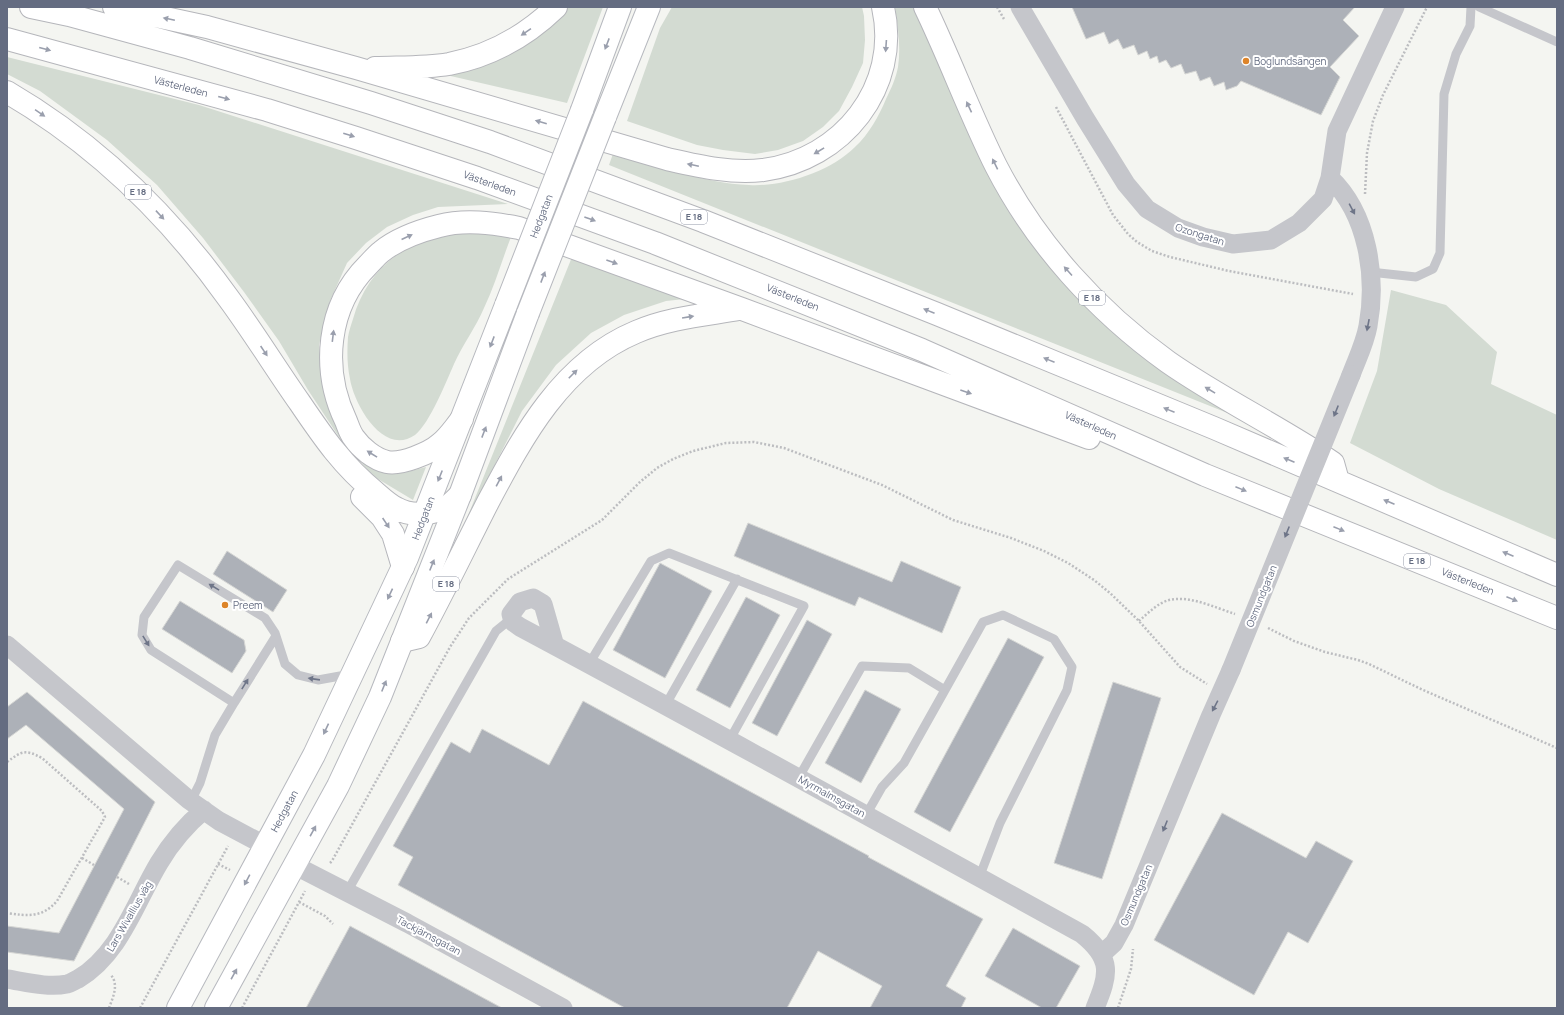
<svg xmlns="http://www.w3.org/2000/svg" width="1564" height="1015" viewBox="0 0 1564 1015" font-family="Manrope,sans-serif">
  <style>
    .green { fill: #d3dbd2 }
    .building { fill: #adb1b8; stroke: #d5d6d4 }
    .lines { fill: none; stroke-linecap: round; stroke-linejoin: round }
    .secondary-casing { stroke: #b7b9bf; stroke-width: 24 }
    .motorway-casing { stroke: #b5b6bb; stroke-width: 24 }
    .path { stroke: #bcbdc0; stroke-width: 2.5; stroke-dasharray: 2 2; stroke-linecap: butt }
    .service { stroke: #c5c6cb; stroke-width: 9 }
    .minor { stroke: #c5c6cb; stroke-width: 19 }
    .secondary { stroke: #fff; stroke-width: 22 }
    .motorway { stroke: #fff; stroke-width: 22 }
    .secondary-bridge-casing { stroke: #b7b9bf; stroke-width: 24; stroke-linecap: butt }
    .minor-bridge { stroke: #c5c6cb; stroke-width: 19 }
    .secondary-bridge { stroke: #fff; stroke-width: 22 }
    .oneway { fill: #9a9fad }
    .oneway2 { fill: #6e7588 }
    .poi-dot { fill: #dd8429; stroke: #fff; stroke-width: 1.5 }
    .labels { text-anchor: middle; stroke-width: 4; stroke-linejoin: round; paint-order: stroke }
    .shield { fill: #fff; stroke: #9298a7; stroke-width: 1 }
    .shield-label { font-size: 9px; font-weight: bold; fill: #646c81 }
    .poi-label { font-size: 10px; fill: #646c81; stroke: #fff; text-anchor: start }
    .street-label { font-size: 10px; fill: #646c81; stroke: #fff }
  </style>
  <rect width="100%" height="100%" fill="#f4f5f1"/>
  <path class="green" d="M565,7H603L567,103L442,74Z
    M672,7H862L864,16L865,40L863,63L852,87L839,111L823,127L803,141L778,150L755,154L723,150L697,145L627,121L660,28Z
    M895,7H914L935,51L963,118L1141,351L1230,414L609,165L614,151C657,164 704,184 749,185C783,187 830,172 855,147C869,134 879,116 886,99C891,89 896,78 898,67C901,47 898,27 895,7Z
    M7,57L199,105L508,204L438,207L413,215L387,227L366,243L347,263L330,301L319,345L325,398L338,430L385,471L403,473L426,467L413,500L373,476L339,437L308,390L279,341L244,292L203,238L157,185L107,140L40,91L7,74Z
    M458,233H482L511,237C502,260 495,285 484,308C476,327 463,344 454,364C446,382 430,423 415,435C383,457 354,404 350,379C347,365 347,351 348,337C349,331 351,325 353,319C362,287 381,262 411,246C425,239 443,237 458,233Z
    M572,257L685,299L666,301L624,315L591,333L556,365L522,411L463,528Z
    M1391,290L1446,305L1497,352L1491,384L1557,415V540L1439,489L1350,443L1377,371Z"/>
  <path class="building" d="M1072,7H1355L1343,20L1359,36L1330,67L1340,77L1321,115L1241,81L1237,86L1226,90L1224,82L1214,86L1210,77L1200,81L1196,71L1185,74L1181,64L1171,68L1166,60L1159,63L1157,56L1150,59L1147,51L1138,55L1134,45L1123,49L1118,39L1109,44L1104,32L1086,39Z
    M748,523L892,582L901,561L961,587L942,633L859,597L855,606L734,556Z
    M227,551L287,590L273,612L213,574Z
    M660,563L712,591L665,678L613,650Z
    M746,597L780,615L730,708L696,690Z
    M180,601L244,640L246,651L232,673L162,629Z
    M807,620L832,634L777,736L752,723Z
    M1008,638L1044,657L950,832L914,812Z
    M1113,682L1161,698L1102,879L1054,863Z
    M865,690L901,709L861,783L825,763Z
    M27,692L155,802L74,961L7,952V926L59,933L124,809L26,725L7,739V707Z
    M583,701L869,856L868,857L983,919L946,986L966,998L961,1008H870L882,986L818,951L787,1008H625L398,885L413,857L393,846L451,742L470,753L482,729L549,765Z
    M1222,813L1306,858L1316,841L1353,861L1308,943L1288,932L1254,995L1154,940Z
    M350,926L502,1008H306Z
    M1013,928L1080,966L1056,1008H1042L985,976Z"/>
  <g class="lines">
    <defs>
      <path id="secondary" d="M582,110L620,7
        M605,117L649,7
        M178,1008L314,755L407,558L506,305
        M216,1008L338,786L380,697L460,495L528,313"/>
      <path id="motorway" d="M31,7L69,15L190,48L371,103L490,142L703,221L937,314L1214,428L1557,575
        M114,7L207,27L356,68L667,159C698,166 731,174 763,170C842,160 901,87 883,7
        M925,7C950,59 970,114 996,166C1036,244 1097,311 1168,362C1221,399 1280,427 1333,463L1338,481
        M7,39L267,110L356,138L477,178L655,243L922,350L1205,475L1557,618
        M375,68C400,67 425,68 449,64C490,56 526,36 556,7
        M7,92C96,144 169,215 229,299C254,333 276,369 300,403C323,437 343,466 375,492C382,498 388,504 396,508C411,517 432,515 448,506C452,503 456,499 460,495
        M462,419C455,427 449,437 440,444C430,453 401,465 387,462C374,459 361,448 354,438C350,433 348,426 346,421C321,369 327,306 368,265C373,260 377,255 381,252C397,239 419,231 439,226C465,219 493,223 519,228L742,309L1089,438
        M362,497L382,517L393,534L403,567
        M402,641L419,637C443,593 465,547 488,502C523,436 562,363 636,332C668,318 704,315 739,309"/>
    </defs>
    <use href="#secondary" class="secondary-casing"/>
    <use href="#motorway" class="motorway-casing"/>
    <path class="path" d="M997,7L1004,19
      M1056,107L1113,215L1128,234L1137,242L1152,251L1170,257L1229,271L1353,294
      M1365,194L1367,153L1373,121L1383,95L1427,7
      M1139,621C1148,613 1158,603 1169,600C1190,595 1216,608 1235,614
      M1268,628L1294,641L1325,652L1358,660L1369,664L1423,690L1557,748
      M7,762C22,751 25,749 42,758L102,811L105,817L57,901C42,918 28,916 7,913
      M82,858L94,865
      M330,863L332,861L450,647L469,618L508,579L602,520L640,482L657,468L673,459L693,451L726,443L754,442L784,448L882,485L953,520L1011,538L1044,551L1068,563L1094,580L1110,593L1139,621L1180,667L1207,684
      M218,864L230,870
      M117,877L129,884
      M299,902L325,916L333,924
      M109,1008C113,997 119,985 111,975
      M140,1008L228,846
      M242,1008L305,891
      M1118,1008L1131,969L1133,949"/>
    <path class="service" d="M1479,7L1557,42
      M1370,272L1416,277L1433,269L1440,253L1444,94L1456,54L1470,26L1471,7
      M276,636L234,703L151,650L142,635L144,617L178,565L265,618L275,633L285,664L298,675L318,680L351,674
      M589,664L651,561L669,553L804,606L729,741
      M945,690L983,622L1003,615L1054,639L1072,667L1067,690L1000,823L979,878
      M665,706L737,579
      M799,777L862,666L909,668L945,690L904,763L882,787L866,815
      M191,801L200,783L215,735L234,703
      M347,892L496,631L512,618"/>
    <path class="minor" d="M1020,7L1085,118L1126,184L1147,209L1178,228L1203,237L1233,244L1271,240L1299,223L1323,199L1330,178L1337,131L1395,7
      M1330,178C1368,214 1377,277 1368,326C1365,343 1357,359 1351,375
      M7,645L189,800L219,821L266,846
      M555,646L543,604L533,598L520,602L511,614L513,622L520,627C709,728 895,831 1082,934C1113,959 1109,974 1095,1008
      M294,865L407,923L563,1008
      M1102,954L1114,943L1124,925L1211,715L1231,670
      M7,979C26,982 48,988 67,984C71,983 75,980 78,979C120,954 135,903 159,863C171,843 186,825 204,810"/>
    <use href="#secondary" class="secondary"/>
    <use href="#motorway" class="motorway"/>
    <defs>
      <path id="secondary-bridge" d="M506,305L582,110
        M528,313L605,117"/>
    </defs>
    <use href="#secondary-bridge" class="secondary-bridge-casing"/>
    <path class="minor-bridge" d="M1231,670L1351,375"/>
    <use href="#secondary-bridge" class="secondary-bridge"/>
  </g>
  <defs><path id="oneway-solid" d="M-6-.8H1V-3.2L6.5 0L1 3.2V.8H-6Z"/></defs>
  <g class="oneway">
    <use href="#oneway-solid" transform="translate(169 19) rotate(-168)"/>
    <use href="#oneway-solid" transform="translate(526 32) rotate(146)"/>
    <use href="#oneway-solid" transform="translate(607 44) rotate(111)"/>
    <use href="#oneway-solid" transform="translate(886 46) rotate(94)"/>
    <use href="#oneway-solid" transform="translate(45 49) rotate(15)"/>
    <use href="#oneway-solid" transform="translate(224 98) rotate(15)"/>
    <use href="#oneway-solid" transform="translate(969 107) rotate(-115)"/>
    <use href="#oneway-solid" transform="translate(40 113) rotate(34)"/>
    <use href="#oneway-solid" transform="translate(541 122) rotate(-164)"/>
    <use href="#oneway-solid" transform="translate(349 135) rotate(17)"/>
    <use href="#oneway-solid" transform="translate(819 151) rotate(149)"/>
    <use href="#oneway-solid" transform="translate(995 164) rotate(-116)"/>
    <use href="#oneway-solid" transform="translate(693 165) rotate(-168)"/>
    <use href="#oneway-solid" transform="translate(160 215) rotate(47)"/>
    <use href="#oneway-solid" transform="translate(590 219) rotate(20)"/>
    <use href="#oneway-solid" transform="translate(407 237) rotate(-25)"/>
    <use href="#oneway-solid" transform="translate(612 262) rotate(20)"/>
    <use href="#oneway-solid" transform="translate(1068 271) rotate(-132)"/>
    <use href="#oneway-solid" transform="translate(543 277) rotate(-69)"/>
    <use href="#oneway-solid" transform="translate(929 311) rotate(-158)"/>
    <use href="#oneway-solid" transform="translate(688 317) rotate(-9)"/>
    <use href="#oneway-solid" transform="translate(333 336) rotate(-83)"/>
    <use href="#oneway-solid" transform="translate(492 342) rotate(111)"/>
    <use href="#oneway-solid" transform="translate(264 351) rotate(56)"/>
    <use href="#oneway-solid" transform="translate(1049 360) rotate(-158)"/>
    <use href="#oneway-solid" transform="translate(573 374) rotate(-45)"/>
    <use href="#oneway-solid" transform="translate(1210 390) rotate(-149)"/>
    <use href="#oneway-solid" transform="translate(966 392) rotate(19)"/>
    <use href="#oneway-solid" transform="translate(1169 410) rotate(-158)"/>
    <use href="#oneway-solid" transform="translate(484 432) rotate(-69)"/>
    <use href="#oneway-solid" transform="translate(372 454) rotate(-148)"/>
    <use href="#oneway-solid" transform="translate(1289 460) rotate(-157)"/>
    <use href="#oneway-solid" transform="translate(440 476) rotate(112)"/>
    <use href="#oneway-solid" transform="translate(499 481) rotate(-62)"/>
    <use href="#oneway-solid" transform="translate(1241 489) rotate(22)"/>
    <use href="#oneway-solid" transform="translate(1389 502) rotate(-157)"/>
    <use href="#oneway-solid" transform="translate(386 523) rotate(56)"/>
    <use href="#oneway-solid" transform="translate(1339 529) rotate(22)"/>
    <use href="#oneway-solid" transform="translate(1508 554) rotate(-157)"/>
    <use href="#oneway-solid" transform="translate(432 565) rotate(-68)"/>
    <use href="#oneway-solid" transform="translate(390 594) rotate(115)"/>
    <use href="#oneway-solid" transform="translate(1512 599) rotate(22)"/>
    <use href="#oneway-solid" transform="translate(429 618) rotate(-63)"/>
    <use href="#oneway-solid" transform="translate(384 686) rotate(-68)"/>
    <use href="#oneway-solid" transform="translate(326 729) rotate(115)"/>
    <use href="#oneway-solid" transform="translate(313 831) rotate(-61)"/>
    <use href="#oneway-solid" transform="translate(247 880) rotate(118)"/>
    <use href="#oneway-solid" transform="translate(234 974) rotate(-61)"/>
  </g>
  <g class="oneway2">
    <use href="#oneway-solid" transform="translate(1352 209) rotate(62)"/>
    <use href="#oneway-solid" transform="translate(1368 325) rotate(101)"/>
    <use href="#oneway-solid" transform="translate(1336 411) rotate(112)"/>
    <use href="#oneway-solid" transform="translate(1287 532) rotate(112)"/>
    <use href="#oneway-solid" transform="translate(214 587) rotate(-149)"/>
    <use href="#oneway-solid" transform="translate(146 641) rotate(58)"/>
    <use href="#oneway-solid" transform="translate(314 679) rotate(-172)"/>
    <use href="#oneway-solid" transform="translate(245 684) rotate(-58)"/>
    <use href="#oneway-solid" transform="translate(1215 706) rotate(118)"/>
    <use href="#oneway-solid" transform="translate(1165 826) rotate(112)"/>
  </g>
  <g class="poi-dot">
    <circle cx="1246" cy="61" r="4"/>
    <circle cx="225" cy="605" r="4"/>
  </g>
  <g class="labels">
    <g class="shield">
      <rect x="125" y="185" width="26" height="14" rx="3"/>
      <rect x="681" y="210" width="26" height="14" rx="3"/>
      <rect x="1079" y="291" width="26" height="14" rx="3"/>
      <rect x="1404" y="554" width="26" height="14" rx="3"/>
      <rect x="433" y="577" width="26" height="14" rx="3"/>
    </g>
    <g class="shield-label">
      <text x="138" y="195">E 18</text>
      <text x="694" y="220">E 18</text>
      <text x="1092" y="301">E 18</text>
      <text x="1417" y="564">E 18</text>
      <text x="446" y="587">E 18</text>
    </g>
    <g class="poi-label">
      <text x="1254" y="65">Boglundsängen</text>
      <text x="233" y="609">Preem</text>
    </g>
    <g class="street-label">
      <text transform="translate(181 86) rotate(15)" y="4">Västerleden</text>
      <text transform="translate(490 183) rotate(20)" y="4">Västerleden</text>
      <text transform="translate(541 216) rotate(-69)" y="4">Hedgatan</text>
      <text transform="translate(1200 234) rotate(18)" y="4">Ozongatan</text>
      <text transform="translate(793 297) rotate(22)" y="4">Västerleden</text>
      <text transform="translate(1091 425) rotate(24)" y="4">Västerleden</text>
      <text transform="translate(423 518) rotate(-69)" y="4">Hedgatan</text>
      <text transform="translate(1468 581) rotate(22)" y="4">Västerleden</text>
      <text transform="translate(1261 596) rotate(-68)" y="4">Osmundgatan</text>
      <text transform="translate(832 796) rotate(29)" y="4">Myrmalmsgatan</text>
      <text transform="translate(284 811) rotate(-62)" y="4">Hedgatan</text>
      <text transform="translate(1136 895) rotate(-67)" y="4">Osmundgatan</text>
      <text transform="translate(129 916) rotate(-60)" y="4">Lars Wivallius väg</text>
      <text transform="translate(429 935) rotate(28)" y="4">Tackjärnsgatan</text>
    </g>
  </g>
  <rect width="1564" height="1015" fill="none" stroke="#646c81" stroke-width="16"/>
</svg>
